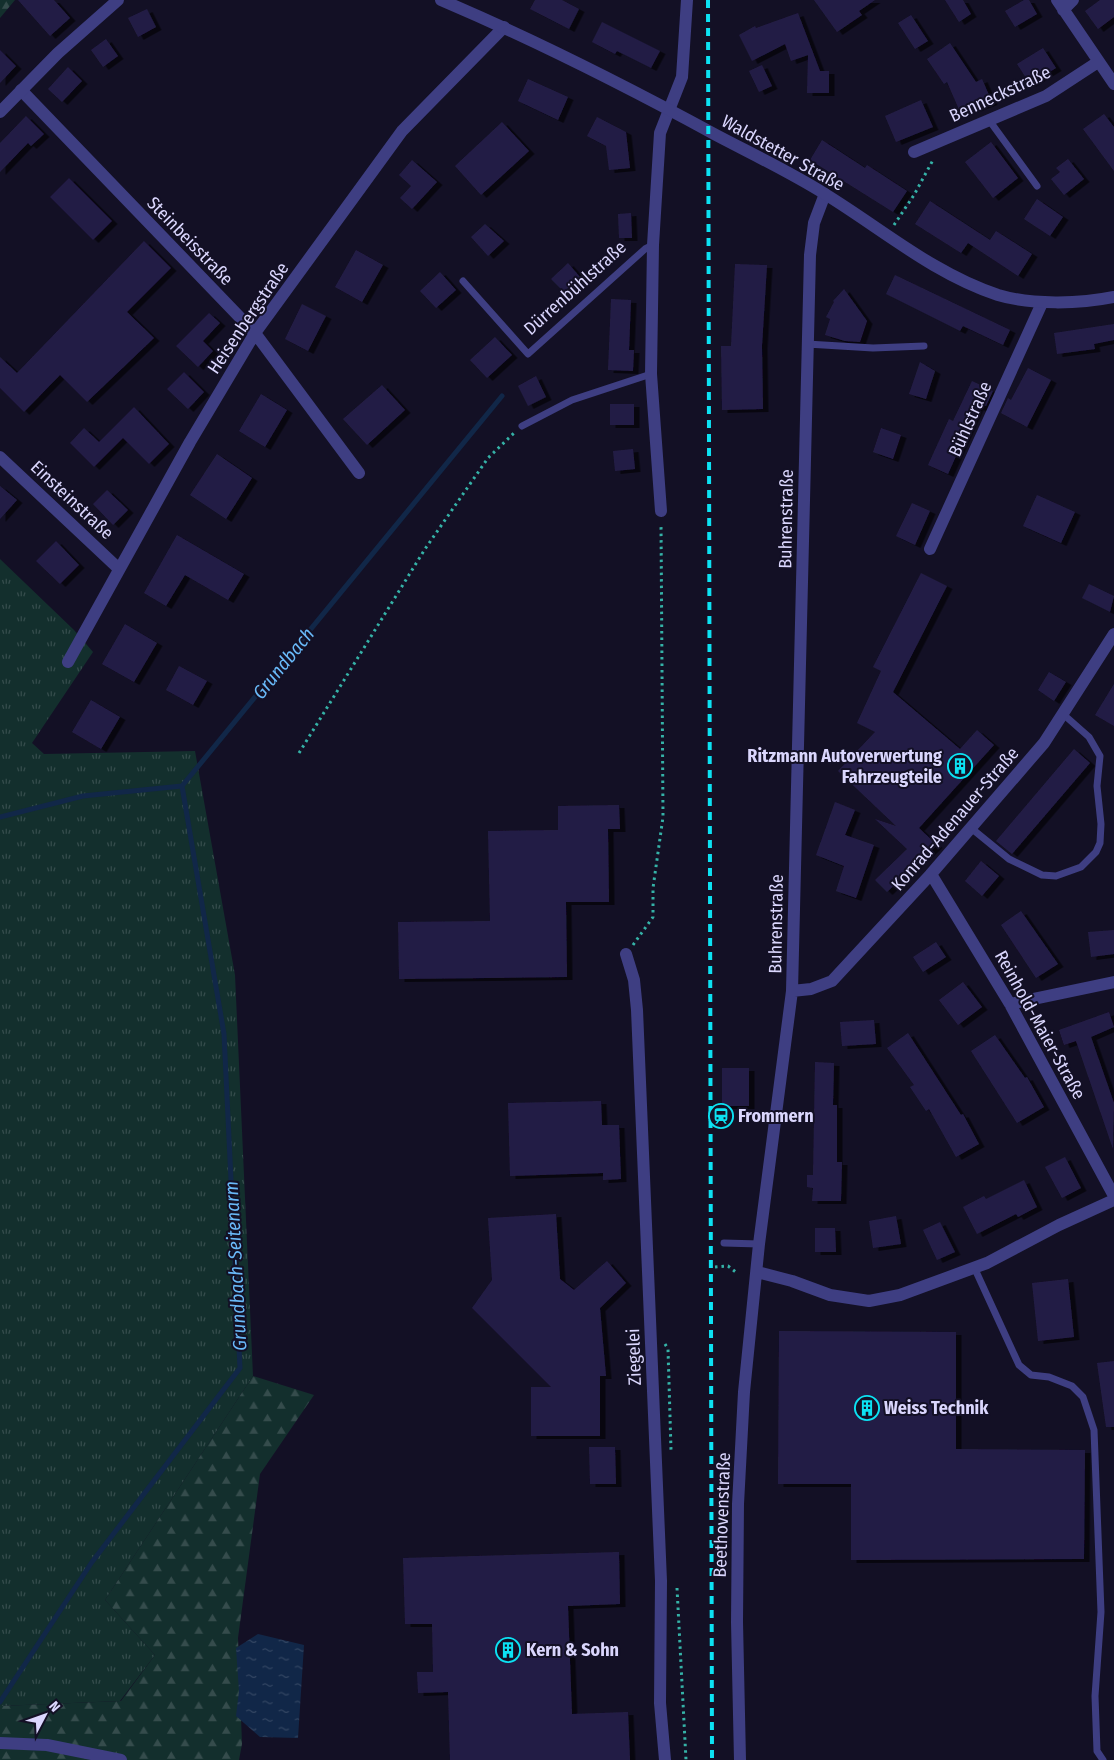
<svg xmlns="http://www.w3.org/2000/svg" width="1114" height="1760" viewBox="0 0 1114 1760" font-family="'Fira Sans Condensed',sans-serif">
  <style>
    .grass { fill: url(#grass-tufts) }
    .forest { fill: url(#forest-firs) }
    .water { fill: url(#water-ripples) }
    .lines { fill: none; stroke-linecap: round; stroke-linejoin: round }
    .stream { stroke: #112748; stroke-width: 5 }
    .building { fill: #241d45; filter: url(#shadow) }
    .path { stroke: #35b2a7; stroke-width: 3; stroke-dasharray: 2.5 4; stroke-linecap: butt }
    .service { stroke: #3e3e82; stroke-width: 7 }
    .minor { stroke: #3e3e82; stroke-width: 12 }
    .tertiary { stroke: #3e3e82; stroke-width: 12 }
    .rail { stroke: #0ce2f3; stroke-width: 4; stroke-dasharray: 8 6; stroke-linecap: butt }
    .labels { text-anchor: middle; stroke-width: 4; stroke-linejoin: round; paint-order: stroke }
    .street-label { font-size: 18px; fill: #dad6fd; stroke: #131025 }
    .poi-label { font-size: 18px; font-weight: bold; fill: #dad6fd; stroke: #131025; text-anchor: start }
    .water-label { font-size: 19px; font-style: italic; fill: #69b9f8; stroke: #131025 }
  </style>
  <defs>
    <pattern id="grass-tufts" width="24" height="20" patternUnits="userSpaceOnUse" patternTransform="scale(1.25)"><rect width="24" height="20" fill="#132f2d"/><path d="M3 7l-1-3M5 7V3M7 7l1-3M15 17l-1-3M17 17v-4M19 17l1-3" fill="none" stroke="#354c4c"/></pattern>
    <pattern id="forest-firs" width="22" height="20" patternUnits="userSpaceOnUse" patternTransform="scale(1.25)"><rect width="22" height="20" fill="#132f2d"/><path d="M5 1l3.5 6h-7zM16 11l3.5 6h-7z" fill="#354c4c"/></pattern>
    <pattern id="water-ripples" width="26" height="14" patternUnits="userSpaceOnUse" patternTransform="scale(1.25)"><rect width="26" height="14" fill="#112748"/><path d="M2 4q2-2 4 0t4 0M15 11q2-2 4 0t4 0" fill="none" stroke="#334663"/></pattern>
    <filter id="shadow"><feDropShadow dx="5.5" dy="3" stdDeviation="0" flood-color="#0009"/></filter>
  </defs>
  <rect width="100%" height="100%" fill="#131025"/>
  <path class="grass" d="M0,559L74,630L93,652L32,743L44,754L195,751L235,975L253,1376L105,1600L155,1655L120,1701L0,1706Z"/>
  <path class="forest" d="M0,0H15L0,18Z
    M253,1376L314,1395L260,1474L238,1638L242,1744L239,1760H0V1706L121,1701L155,1655L105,1600Z"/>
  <path class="water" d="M258,1634L304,1645L298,1738L260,1737L236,1716L239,1691L236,1648Z"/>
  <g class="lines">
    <path class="stream" d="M0,817L83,796L182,786L502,396
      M0,1702L92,1562L240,1368L224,1034L182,786"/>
  </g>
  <path class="building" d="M18,0H54L70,18L50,36Z
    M535,0H562L579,9L569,29L530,9Z
    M814,0H875L859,11L862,15L837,32Z
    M945,0H963L971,14L959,22Z
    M1024,0H1029L1037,14L1015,27L1005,11Z
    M1100,0H1114V17L1098,29L1085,11Z
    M147,9L156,27L138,37L128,18Z
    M798,13L820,71H829V93H807L808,55L791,61L785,44L752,61L739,35L755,26L756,28Z
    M911,15L928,41L915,49L898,23Z
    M602,22L660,51L651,68L617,51L615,54L592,42Z
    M106,39L118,56L103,67L91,50Z
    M950,43L976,82L982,79L992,102L961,114L947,82L944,84L927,59Z
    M1043,48L1056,68L1030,84L1017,64Z
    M0,50L16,66L0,83Z
    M762,65L772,86L759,92L749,71Z
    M68,67L82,81L62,102L48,89Z
    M528,79L568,97L558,120L518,101Z
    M921,100L933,127L896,142L885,116Z
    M1104,114L1114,127V171L1083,129Z
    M26,116L44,134L31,146L28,143L0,172V143Z
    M597,117L626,132L630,168L609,170L606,146L587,136Z
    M502,122L529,151L481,195L455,166Z
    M822,140L865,168L867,165L907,191L893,212L810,160Z
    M991,142L1018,178L993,198L965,162Z
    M1068,159L1084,179L1064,195L1051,179L1060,172L1056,168Z
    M412,160L437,182L412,209L400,198L411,186L399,175Z
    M69,178L112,221L93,240L50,197Z
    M1037,199L1063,217L1050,236L1024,219Z
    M930,201L990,240L996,231L1032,254L1018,276L968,243L961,253L915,224Z
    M631,213L632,238H619L618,214Z
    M485,224L504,241L488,256L471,237Z
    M144,241L171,268L127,312L154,338L87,402L60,375L24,412L0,388V357L17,373Z
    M356,250L383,265L362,302L335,287Z
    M568,263L580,277L564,292L551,279Z
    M735,264L767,265L762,346L763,409L722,410L721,346H731Z
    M440,272L456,290L436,308L420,291Z
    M895,275L1010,330L1003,345L963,326L960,331L886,294Z
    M844,289L867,321L860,342L845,341L825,335L830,319L826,317L834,302L833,301Z
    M611,299L631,300L629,350H634L633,371L608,370Z
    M302,304L326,316L308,351L285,339Z
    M209,313L220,323L203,341L213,351L198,367L176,346Z
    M1114,324V340L1094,344L1095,349L1057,354L1054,333Z
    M495,337L512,355L487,378L470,360Z
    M920,362L935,371L926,399L909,394Z
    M1028,368L1051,380L1027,427L1001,413L1008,398L1011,400Z
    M184,372L204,392L188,409L167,389Z
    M536,376L546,397L528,406L518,386Z
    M972,381L993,391L986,406L984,405L982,409L978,407L948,474L928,465L949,419L953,421Z
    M382,385L405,410L367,445L343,419Z
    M261,394L287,410L265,447L239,431Z
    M610,404H634V425H610Z
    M134,407L169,444L149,464L123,438L94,467L70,443L84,428L99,442Z
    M881,428L901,435L893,459L873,452Z
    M633,449L635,469L615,471L613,451Z
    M217,454L252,478L226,519L190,495Z
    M0,486L17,500L0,519Z
    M107,490L128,510L113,525L93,504Z
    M1037,495L1075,512L1061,543L1023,526Z
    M912,503L930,511L915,545L896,536Z
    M177,535L244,574L228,600L185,575L166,606L144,593Z
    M56,541L79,565L60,584L36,561Z
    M921,573L947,586L893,692L960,749L977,730L994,745L919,828L937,845L887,892L875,880L907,849L875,819L896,826L838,771L875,732L857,723L881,671L873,667Z
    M1089,584L1114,596L1110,612L1082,598Z
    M125,624L157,643L134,682L102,664Z
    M179,666L207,681L193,705L166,690Z
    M1049,672L1066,682L1054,701L1038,690Z
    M1114,684V726L1095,715Z
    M91,700L120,717L101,749L72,732Z
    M1074,749L1090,763L1012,854L996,841Z
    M835,802L855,810L845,835L874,845L856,898L836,891L844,866L816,855Z
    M619,805L620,829H608L609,902H566L567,977L399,979L398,922L490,921L488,831L558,830V806Z
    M981,861L999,876L982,896L965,881Z
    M1021,911L1058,964L1036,978L1001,925Z
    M1114,930V954L1091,957L1088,932Z
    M936,942L946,957L923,972L913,957Z
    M963,982L982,1007L958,1025L939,1000Z
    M1109,1012L1114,1027L1091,1037L1114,1103L1113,1149L1076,1041L1064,1045L1059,1030Z
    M874,1020L876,1044L842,1046L840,1022Z
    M908,1033L961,1115L963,1114L979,1144L956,1157L929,1109L926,1111L910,1087L914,1085L887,1048Z
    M995,1035L1025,1078L1027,1077L1044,1107L1017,1123L971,1051Z
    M815,1062L834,1063L833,1105H837V1162H842L841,1201H812L813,1188L807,1187V1175H813Z
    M722,1068H749V1106H722Z
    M601,1101L602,1125H619L621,1179L603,1180V1173L510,1176L508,1103Z
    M1065,1157L1081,1188L1062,1198L1045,1167Z
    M1024,1180L1037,1207L1018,1217L1016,1214L977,1234L963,1207L984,1196L986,1199Z
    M556,1214L560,1279L574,1290L607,1261L626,1283L600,1308L606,1376H600V1436H531V1387H551L472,1308L492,1280L488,1218Z
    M896,1216L901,1244L873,1248L869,1221Z
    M940,1222L955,1252L937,1260L923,1230Z
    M815,1228H835L836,1252H815Z
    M1068,1279L1074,1337L1038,1341L1032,1283Z
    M779,1331L956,1332V1449L1085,1450L1084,1559L851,1560V1484H778Z
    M1114,1361V1427H1106L1097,1363Z
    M589,1447H615L616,1484H590Z
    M619,1552L620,1604L568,1606L572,1714L628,1712L630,1760H450L448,1692L418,1693L417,1672H433L432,1624H405L403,1558Z"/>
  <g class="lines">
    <path class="path" d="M894,225L914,195L933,160
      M299,753L425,549L488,458L514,433
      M633,945L653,917V888L663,817L661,524
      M715,1267L728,1266L737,1273
      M665,1344L668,1349L671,1450
      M677,1588L686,1760"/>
    <path class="service" d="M989,120L1037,186
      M463,281L528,354L645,249L653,245
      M807,344L873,348L924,346
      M522,426L572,400L651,374
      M971,828L1009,859L1042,875L1056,876L1081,867L1096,852L1100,843L1101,824L1097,786L1100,756L1089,737L1063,714
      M724,1243L759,1244
      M974,1267L1019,1365L1031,1375L1049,1377L1072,1386L1083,1397L1094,1430L1101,1612L1095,1696L1097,1751L1103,1760"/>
    <path class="minor" d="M1057,0L1114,84
      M1063,10L1073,0
      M21,90L255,333L359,473
      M914,152L1046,96L1098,62
      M0,457L119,569
      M661,511L651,374L653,245L660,133L682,77L687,0
      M930,549L1042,303
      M68,662L190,442L255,333L402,131L504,27
      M931,874L1010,1004L1114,1196
      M626,954L634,980L637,1010L661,1581L660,1703L665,1760
      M792,991L811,989L832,981L931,874L1044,743L1114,634
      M1010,1004L1114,982
      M757,1272L792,1281L830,1295L869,1301L900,1295L987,1263L1059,1225L1114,1200
      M0,1743L47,1745L121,1760
      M740,1760L737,1622L738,1504L744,1392L759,1244L792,991L810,255L814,223L825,194"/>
    <path class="tertiary" d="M441,0C535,40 626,86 716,135C752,154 790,172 825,194C882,229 934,274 998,295C1031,305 1080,304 1114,297
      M0,112L58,53L118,0"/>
    <path class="rail" d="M708,0L712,1760"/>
  </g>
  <defs>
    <symbol id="building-ring" viewBox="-11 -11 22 22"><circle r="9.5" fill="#131025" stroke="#0ce2f3" stroke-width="1.5"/><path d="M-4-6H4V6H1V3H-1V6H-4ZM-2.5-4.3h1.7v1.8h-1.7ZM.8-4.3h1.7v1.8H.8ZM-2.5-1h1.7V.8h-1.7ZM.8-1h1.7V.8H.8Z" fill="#0ce2f3"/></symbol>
    <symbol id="station-ring" viewBox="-11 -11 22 22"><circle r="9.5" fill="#131025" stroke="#0ce2f3" stroke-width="1.5"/><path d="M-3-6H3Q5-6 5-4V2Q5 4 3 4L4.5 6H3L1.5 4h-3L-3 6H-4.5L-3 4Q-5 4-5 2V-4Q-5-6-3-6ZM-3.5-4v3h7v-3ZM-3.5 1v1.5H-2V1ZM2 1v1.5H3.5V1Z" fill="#0ce2f3"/></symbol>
  </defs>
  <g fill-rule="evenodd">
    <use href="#building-ring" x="946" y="752" width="28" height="28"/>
    <use href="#station-ring" x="707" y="1102" width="28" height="28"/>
    <use href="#building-ring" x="853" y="1394" width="28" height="28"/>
    <use href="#building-ring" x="494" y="1636" width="28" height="28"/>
  </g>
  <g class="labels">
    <g class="street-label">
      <text transform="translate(1000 94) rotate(-25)" y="6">Benneckstraße</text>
      <text transform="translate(783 153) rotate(29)" y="6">Waldstetter Straße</text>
      <text transform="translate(190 241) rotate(46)" y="6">Steinbeisstraße</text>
      <text transform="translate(575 288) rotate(-42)" y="6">Dürrenbühlstraße</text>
      <text transform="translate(248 318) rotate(-56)" y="6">Heisenbergstraße</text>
      <text transform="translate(970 419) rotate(-66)" y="6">Bühlstraße</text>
      <text transform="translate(72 500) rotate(43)" y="6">Einsteinstraße</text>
      <text transform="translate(786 519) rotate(-89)" y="6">Buhrenstraße</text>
      <text transform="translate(955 819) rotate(-49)" y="6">Konrad-Adenauer-Straße</text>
      <text transform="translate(776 924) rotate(-89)" y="6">Buhrenstraße</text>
      <text transform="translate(1040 1025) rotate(61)" y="6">Reinhold-Maier-Straße</text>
      <text transform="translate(634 1357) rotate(-92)" y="6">Ziegelei</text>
      <text transform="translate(722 1515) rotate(-88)" y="6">Beethovenstraße</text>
    </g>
    <g class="poi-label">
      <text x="942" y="762" text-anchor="end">Ritzmann Autoverwertung<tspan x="942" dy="21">Fahrzeugteile</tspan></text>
      <text x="738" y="1122">Frommern</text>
      <text x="884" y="1414">Weiss Technik</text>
      <text x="526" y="1656">Kern &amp; Sohn</text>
    </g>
    <g class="water-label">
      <text transform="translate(283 663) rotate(-51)" y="7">Grundbach</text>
      <text transform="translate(235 1266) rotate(-93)" y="7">Grundbach-Seitenarm</text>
    </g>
  </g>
  <g transform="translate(45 1715) rotate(49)" stroke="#131025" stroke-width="4" paint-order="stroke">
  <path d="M0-4L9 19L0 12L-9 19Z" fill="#dad6fd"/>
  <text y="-8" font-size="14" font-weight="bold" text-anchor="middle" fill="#dad6fd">N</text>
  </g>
</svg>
